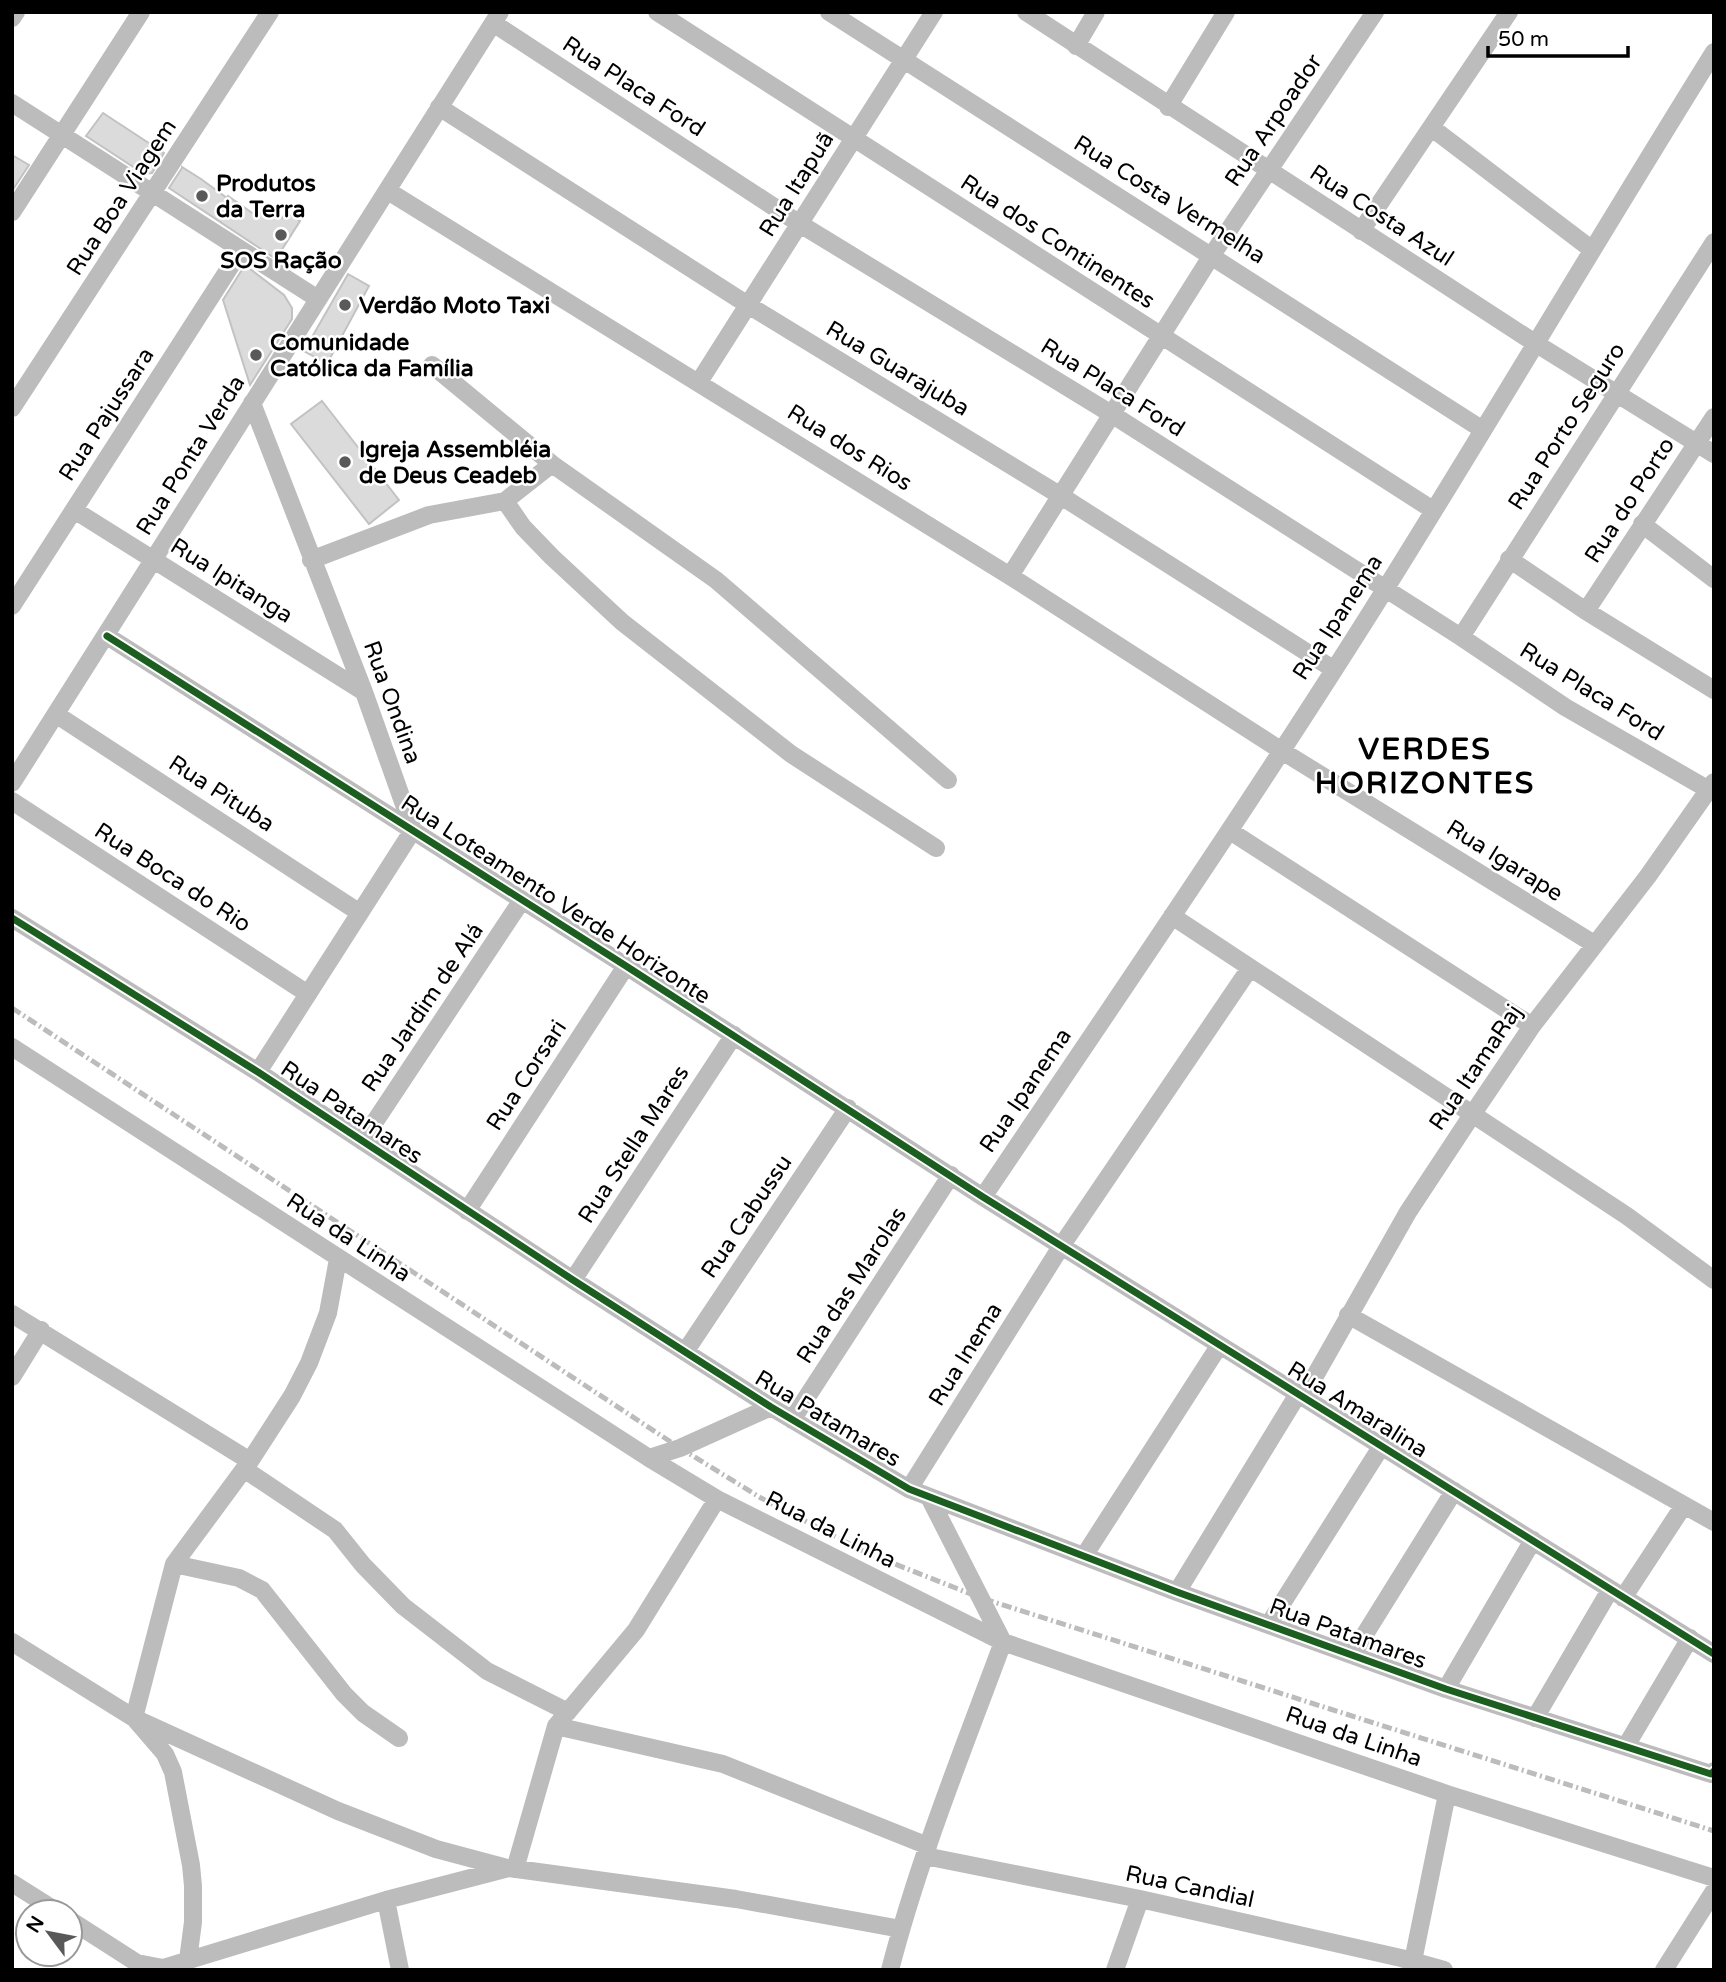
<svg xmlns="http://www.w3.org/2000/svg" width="1726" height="1982" viewBox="0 0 1726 1982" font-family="'Varela Round',sans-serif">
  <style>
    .building { fill: #dbdbdb; stroke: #c2c2c2; stroke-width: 2 }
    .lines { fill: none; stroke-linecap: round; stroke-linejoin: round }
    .minor { stroke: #bcbcbc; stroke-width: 18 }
    .rail { stroke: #bcbcbc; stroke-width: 5; stroke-dasharray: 10 3.5 2 3.5; stroke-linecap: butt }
    .cycleway-casing { stroke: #fff; stroke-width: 11 }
    .cycleway { stroke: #1b5e20; stroke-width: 7 }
    .poi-dot { fill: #595959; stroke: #fff; stroke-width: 2.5 }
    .labels { text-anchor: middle; stroke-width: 5; stroke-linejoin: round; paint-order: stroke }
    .street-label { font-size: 23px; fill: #000; stroke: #fff }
    .poi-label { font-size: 23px; font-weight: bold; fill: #000; stroke: #fff; text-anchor: start }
    .district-label { font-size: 30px; font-weight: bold; letter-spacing: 2px; fill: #000; stroke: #fff }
  </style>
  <rect width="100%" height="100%" fill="#fff"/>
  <path class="building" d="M103,113L164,153L152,173L144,174L86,136Z
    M12,155L29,165L12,191Z
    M182,168V167L201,179L227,198L228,196L258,217L266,204L282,218L286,212L300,221L276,259L169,188Z
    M245,265L284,295L292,308V319L250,385L223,300Z
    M348,274L369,286L327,364L304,351Z
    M322,401L399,500L369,524L291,424Z"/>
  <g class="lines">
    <path class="minor" d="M657,12L1433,510
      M829,12L1483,430
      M1026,12L1535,343L1714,454
      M12,18L16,12
      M493,23L800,224L1113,415L1461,637L1565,707L1709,790
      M1076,46L1096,12
      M12,103L318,299
      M439,107L748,305L1061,496L1333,669
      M1168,107L1226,12
      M1432,128L1591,249
      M388,191L1010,576L1282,751L1594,944
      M12,212L141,12
      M1361,231L1509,12
      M432,365L552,464L716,580L948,780
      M699,382L934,12
      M252,403L364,692L413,830L258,1072
      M12,408L270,12
      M505,501L523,527L552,557L622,622L791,754L936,848
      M74,510L364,692
      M1642,524L1714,579
      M1509,559L1586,611L1714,690
      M311,560L429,515L505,501L552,464
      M1010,576L1212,255L1375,12
      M12,606L241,250
      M1586,611L1714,417
      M107,636L626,966L983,1197L1714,1654
      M1461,637L1714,242
      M57,715L360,913
      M12,783L500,12
      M12,801L308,994
      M1230,831L1532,1026
      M1172,916L1627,1216L1714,1280
      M12,918L258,1072L573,1280L771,1407L909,1489L1177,1592L1446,1689L1711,1774L1714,1771
      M12,1047L649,1458L717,1499L1003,1642L1447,1794L1714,1878
      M362,1141L522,900
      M983,1197C1119,995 1257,794 1386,588C1497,410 1603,230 1714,52
      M467,1211L626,966
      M573,1280L734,1035
      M12,1314L250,1461
      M1348,1315L1714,1522
      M685,1352L848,1108
      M12,1377L41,1330
      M1303,1397L1408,1212L1472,1115L1532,1026L1648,876L1714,782
      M792,1420L951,1175
      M649,1458L680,1448L771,1407
      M244,1469L335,1530L363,1565L403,1606L487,1671L568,1712
      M909,1489L1062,1245L1250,968
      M1084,1556L1219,1346
      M174,1564L239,1578L262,1590L344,1694L363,1713L399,1738
      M1177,1592L1298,1394
      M1623,1598L1684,1505
      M1269,1624L1381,1447
      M12,1642L134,1718L338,1811L436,1849L507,1868
      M1352,1655L1454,1491
      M1446,1689L1533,1540
      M1535,1718L1610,1590
      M556,1726L723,1764L928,1846
      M1626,1746L1690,1638
      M925,1856L1140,1899L1401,1958L1444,1970
      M515,1869L556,1726L636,1630L717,1499
      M12,1883L58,1912
      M386,1900L400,1970
      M70,1920L137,1963L163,1968L386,1900L509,1868L736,1899L901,1929
      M188,1960L193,1922V1886L191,1865L173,1772L165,1754L134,1718L174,1564L250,1461L292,1396L309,1363L328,1313L338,1259
      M1413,1961L1447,1794
      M890,1970C919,1858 963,1750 1003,1642L929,1497
      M1115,1970L1140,1899
      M1664,1970L1714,1891"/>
    <path class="rail" d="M12,1008L680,1448L761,1498L867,1553L981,1598L1714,1831"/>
    <defs>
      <path id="cycleway" d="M107,636L626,966L983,1197L1714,1654
        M12,918L258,1072L573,1280L771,1407L909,1489L1177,1592L1446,1689L1711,1774L1714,1771"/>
    </defs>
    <use href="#cycleway" class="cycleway-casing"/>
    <use href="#cycleway" class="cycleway"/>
  </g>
  <g class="poi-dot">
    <circle cx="202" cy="196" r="7"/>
    <circle cx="281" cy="235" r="7"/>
    <circle cx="345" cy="305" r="7"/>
    <circle cx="256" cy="355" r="7"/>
    <circle cx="345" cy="462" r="7"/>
  </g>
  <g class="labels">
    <g class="street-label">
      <text transform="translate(634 86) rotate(33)" y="8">Rua Placa Ford</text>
      <text transform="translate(1273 120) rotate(-56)" y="8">Rua Arpoador</text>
      <text transform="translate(796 184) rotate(-58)" y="8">Rua Itapuã</text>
      <text transform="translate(121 197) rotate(-57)" y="8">Rua Boa Viagem</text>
      <text transform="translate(1170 199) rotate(32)" y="8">Rua Costa Vermelha</text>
      <text transform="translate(1382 215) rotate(33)" y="8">Rua Costa Azul</text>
      <text transform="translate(1058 241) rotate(33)" y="8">Rua dos Continentes</text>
      <text transform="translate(898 368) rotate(31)" y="8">Rua Guarajuba</text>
      <text transform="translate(1113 387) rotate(32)" y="8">Rua Placa Ford</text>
      <text transform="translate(106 414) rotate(-57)" y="8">Rua Pajussara</text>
      <text transform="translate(1566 426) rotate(-57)" y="8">Rua Porto Seguro</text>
      <text transform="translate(850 447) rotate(32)" y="8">Rua dos Rios</text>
      <text transform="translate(190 455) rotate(-58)" y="8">Rua Ponta Verda</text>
      <text transform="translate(1629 500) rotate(-57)" y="8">Rua do Porto</text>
      <text transform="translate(232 580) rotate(32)" y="8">Rua Ipitanga</text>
      <text transform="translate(1337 617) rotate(-57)" y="8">Rua Ipanema</text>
      <text transform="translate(1592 691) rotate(32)" y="8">Rua Placa Ford</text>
      <text transform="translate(393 702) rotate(70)" y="8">Rua Ondina</text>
      <text transform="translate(222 793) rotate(33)" y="8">Rua Pituba</text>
      <text transform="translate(1505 860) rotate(32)" y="8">Rua Igarape</text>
      <text transform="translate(173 877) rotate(33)" y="8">Rua Boca do Rio</text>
      <text transform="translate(556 899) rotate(33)" y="8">Rua Loteamento Verde Horizonte</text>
      <text transform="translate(422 1007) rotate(-56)" y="8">Rua Jardim de Alá</text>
      <text transform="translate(1475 1067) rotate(-56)" y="8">Rua ItamaRaj</text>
      <text transform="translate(526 1075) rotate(-57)" y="8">Rua Corsari</text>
      <text transform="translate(1025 1090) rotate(-56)" y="8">Rua Ipanema</text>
      <text transform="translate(352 1112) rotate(34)" y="8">Rua Patamares</text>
      <text transform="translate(633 1144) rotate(-57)" y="8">Rua Stella Mares</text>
      <text transform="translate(746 1216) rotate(-56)" y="8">Rua Cabussu</text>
      <text transform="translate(349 1237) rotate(33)" y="8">Rua da Linha</text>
      <text transform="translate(851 1285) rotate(-57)" y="8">Rua das Marolas</text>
      <text transform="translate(965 1354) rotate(-58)" y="8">Rua Inema</text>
      <text transform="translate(1358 1409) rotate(32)" y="8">Rua Amaralina</text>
      <text transform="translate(828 1418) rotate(31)" y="8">Rua Patamares</text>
      <text transform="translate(831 1529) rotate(27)" y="8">Rua da Linha</text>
      <text transform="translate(1348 1633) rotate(20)" y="8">Rua Patamares</text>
      <text transform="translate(1354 1736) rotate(19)" y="8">Rua da Linha</text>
      <text transform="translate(1190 1886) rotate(12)" y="8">Rua Candial</text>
    </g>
    <g class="poi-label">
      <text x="216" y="191">Produtos<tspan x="216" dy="26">da Terra</tspan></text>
      <text x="281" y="268" text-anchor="middle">SOS Ração</text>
      <text x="359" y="313">Verdão Moto Taxi</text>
      <text x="270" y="350">Comunidade<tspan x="270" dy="26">Católica da Família</tspan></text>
      <text x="359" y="457">Igreja Assembléia<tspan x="359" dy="26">de Deus Ceadeb</tspan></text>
    </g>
    <g class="district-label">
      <text x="1425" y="759">VERDES<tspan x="1425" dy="34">HORIZONTES</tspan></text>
    </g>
  </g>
  <rect width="1726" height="1982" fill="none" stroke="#000000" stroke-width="28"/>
  <g transform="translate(49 1933) rotate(302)"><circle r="33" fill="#ffffff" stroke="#999999" stroke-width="2"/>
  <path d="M0-5L12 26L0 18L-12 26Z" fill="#595959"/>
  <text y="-10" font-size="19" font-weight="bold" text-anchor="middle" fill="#000000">N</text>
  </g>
  <path d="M1488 46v10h140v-10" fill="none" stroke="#000000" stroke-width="3.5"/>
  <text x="1498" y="46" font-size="21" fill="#000000" stroke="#ffffff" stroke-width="5" paint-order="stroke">50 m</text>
</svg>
